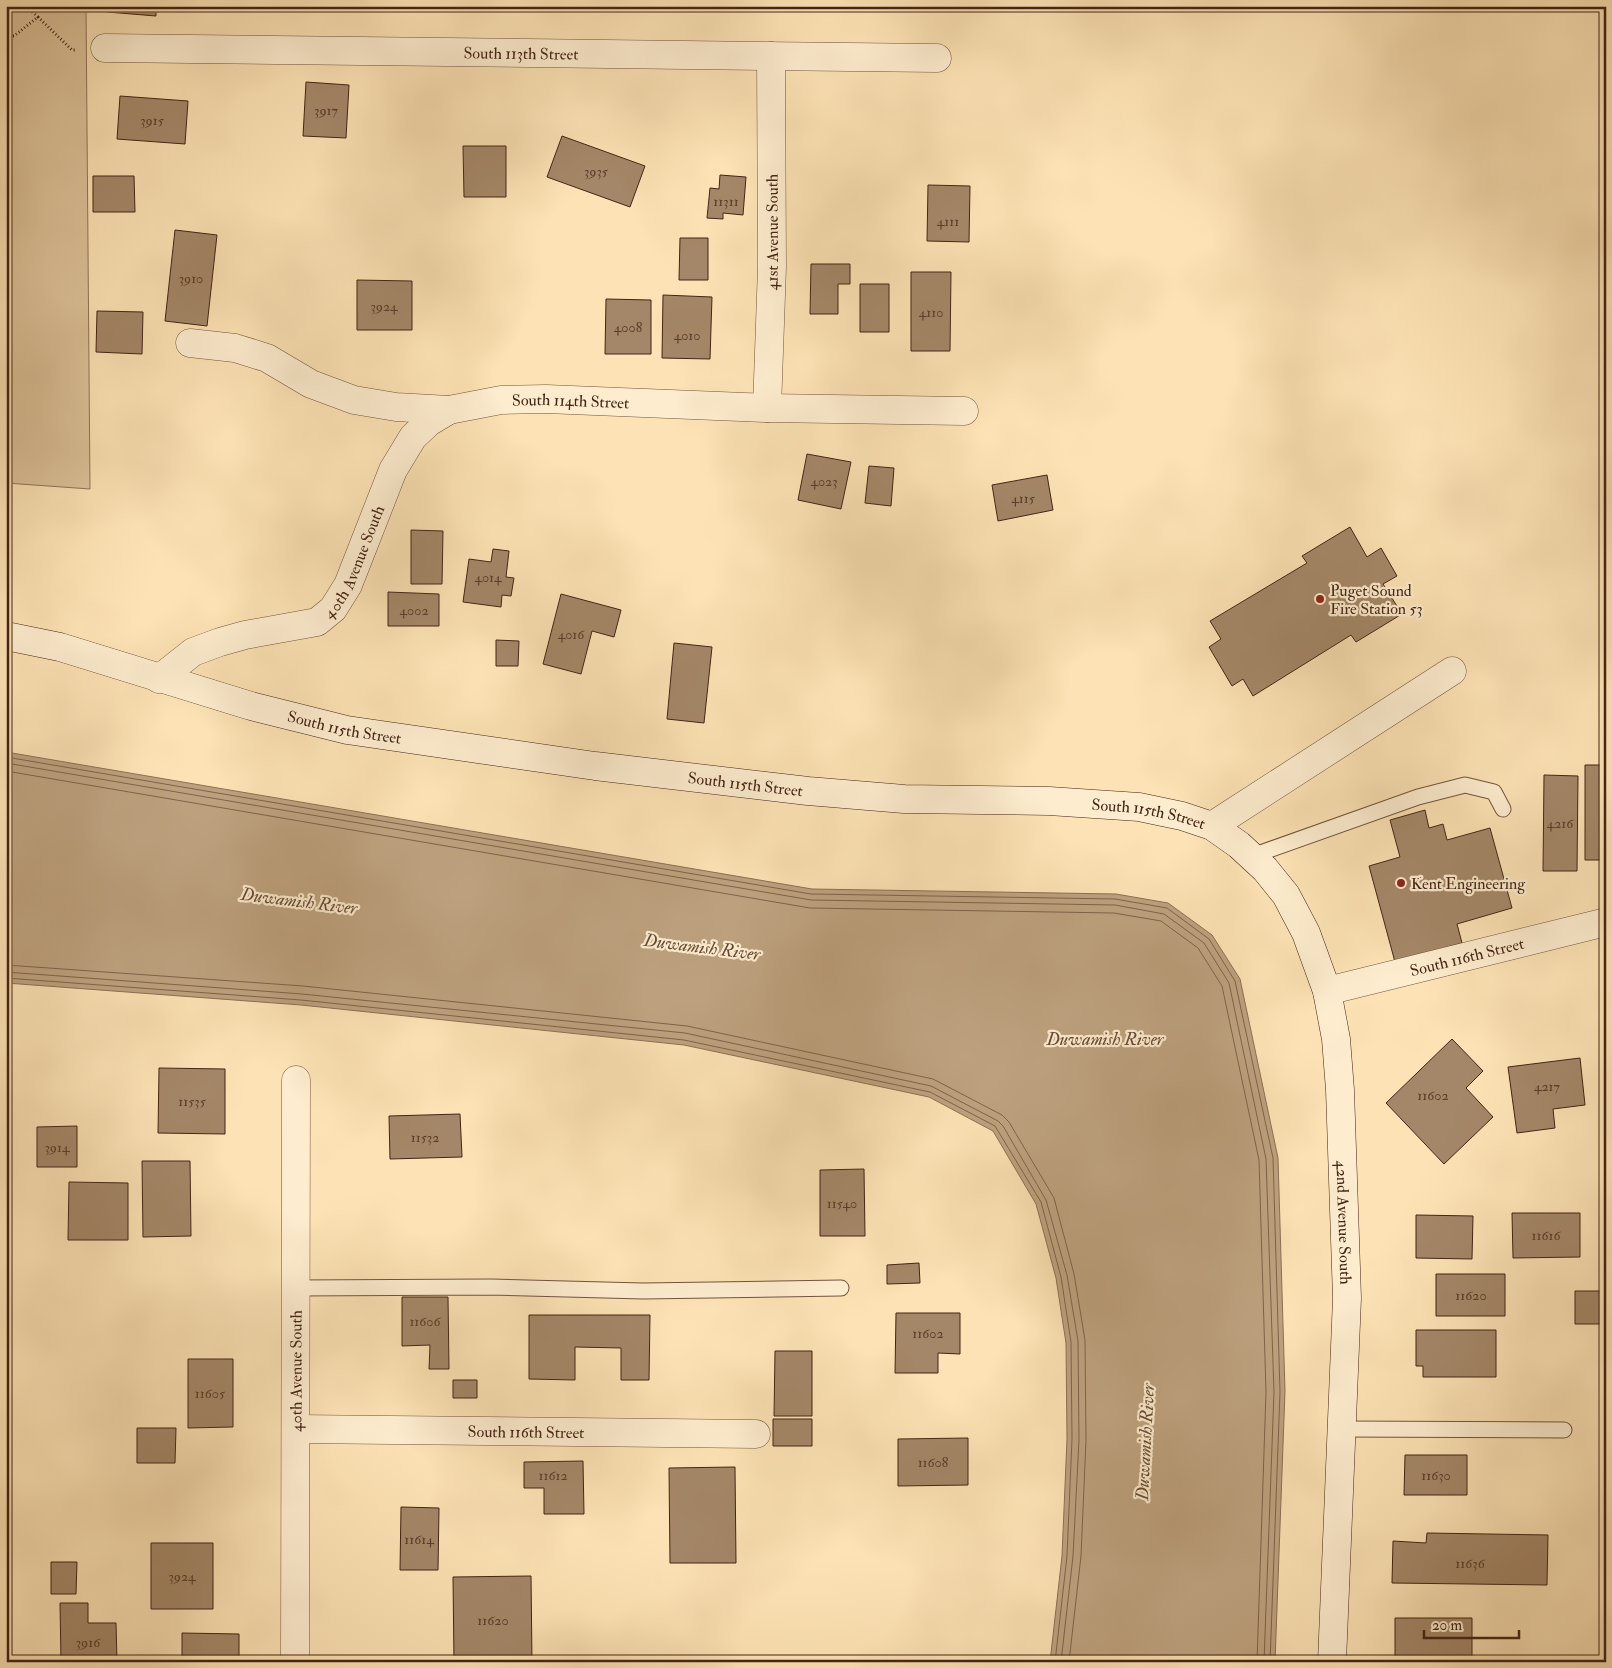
<svg xmlns="http://www.w3.org/2000/svg" width="1612" height="1668" viewBox="0 0 1612 1668" font-family="'IM FELL Double Pica',serif">
  <style>
    .green { fill: #ddc299; stroke: #907357 }
    .water { fill: #bda17e; stroke: #8d6f54 }
    .lines { fill: none; stroke-linecap: round; stroke-linejoin: round }
    .shore { stroke: #80624a; stroke-width: 1 }
    .building { fill: #a48768; stroke: #442415 }
    .lane-casing { stroke: #72543d; stroke-width: 17 }
    .street-casing { stroke: #72543d; stroke-width: 29 }
    .secondary-casing { stroke: #442415; stroke-width: 29 }
    .path { stroke: #442415; stroke-width: 3; stroke-dasharray: 1 2.5; stroke-linecap: butt }
    .lane { stroke: #fdecce; stroke-width: 15 }
    .street { stroke: #fdecce; stroke-width: 28 }
    .secondary { stroke: #fdecce; stroke-width: 28 }
    .poi-dot { fill: #8f2418; stroke: #fdecce; stroke-width: 2 }
    .labels { text-anchor: middle; stroke-width: 4.5; stroke-linejoin: round; paint-order: stroke }
    .number-label { font-size: 14px; fill: #5c3d2a }
    .street-label { font-size: 16px; fill: #442415; stroke: #fdecce }
    .poi-label { font-size: 16px; fill: #442415; stroke: #fdecce; text-anchor: start }
    .water-label { font-size: 18px; font-style: italic; fill: #684a34; stroke: #fdecce }
  </style>
  <rect width="100%" height="100%" fill="#fce2b4"/>
  <filter id="stains"><feTurbulence type="fractalNoise" baseFrequency=".004" numOctaves="4"/><feColorMatrix values="0 0 0 0 .2 0 0 0 0 .09 0 0 0 0 .02 0 0 0 .5 -.17"/></filter>
  <radialGradient id="worn" r=".72"><stop offset=".6" stop-color="#630" stop-opacity="0"/><stop offset="1" stop-color="#630" stop-opacity=".3"/></radialGradient>
  <path class="green" d="M6,6H86L90,489L6,483Z"/>
  <path class="water" d="M6,752L812,889L1116,894L1168,903L1212,935L1240,979L1278,1158L1285,1391L1275,1662H1050L1062,1556L1067,1439L1066,1343L1056,1278L1036,1204L993,1131L929,1097L684,1045L301,1005L6,983Z"/>
  <g class="lines">
    <path class="shore" d="M6,757L811,894L1115,899L1167,908L1209,939L1235,981L1273,1158L1280,1392L1270,1662
      M6,763L811,900L1115,905L1164,914L1204,943L1229,983L1266,1159L1274,1392L1264,1662
      M6,771L810,908L1114,913L1161,921L1198,948L1222,986L1259,1160L1266,1392L1257,1662
      M6,965L303,986L687,1026L933,1079L1002,1115L1009,1122L1054,1198L1074,1274L1085,1340L1086,1440L1081,1556L1069,1662
      M6,972L302,994L685,1033L931,1086L998,1121L1003,1126L1046,1200L1067,1275L1078,1341L1079,1440L1073,1556L1061,1662
      M6,978L301,1000L684,1040L930,1092L995,1126L1041,1202L1061,1277L1071,1342L1072,1439L1067,1556L1055,1662"/>
  </g>
  <path class="building" d="M107,6H156V16L107,12Z
    M188,6H227V10H188Z
    M306,82L349,85L346,138L303,136Z
    M120,96L188,101L185,144L117,139Z
    M562,136L645,166L630,207L547,177Z
    M463,146H506V197H464Z
    M720,175L746,177L743,215L723,213V219L707,218L710,188L719,189Z
    M93,176H134L135,212H93Z
    M928,185L970,186L969,242L927,241Z
    M175,230L217,235L207,326L165,321Z
    M680,238H708V280H679Z
    M811,264H850V284H838V314H810Z
    M911,272H951L950,351H911Z
    M357,280L412,281V330H357Z
    M860,284H889V332H860Z
    M663,295L712,297L710,359L662,358Z
    M606,299L651,300V354H605Z
    M97,311L143,312L142,354L96,352Z
    M807,454L851,462L841,509L798,500Z
    M869,466L894,468L891,506L865,503Z
    M1047,475L1053,510L998,521L992,485Z
    M1350,527L1367,557L1381,548L1397,576L1383,584L1402,614L1356,642L1351,635L1253,696L1243,679L1232,686L1209,647L1221,639L1210,621L1307,563L1302,556Z
    M411,530L443,531L442,584H411Z
    M493,549L509,551L506,577L514,578L511,596L502,595L501,607L463,602L469,559L491,562Z
    M388,592L439,594V626H388Z
    M561,594L621,610L614,637L592,631L581,674L543,664Z
    M496,640L519,641L518,666H496Z
    M674,643L712,647L704,723L667,719Z
    M1585,765H1606V860H1585Z
    M1544,775L1578,776L1577,871H1543Z
    M1425,810L1429,828L1443,824L1447,840L1490,828L1512,908L1457,924L1462,943L1395,962L1369,866L1400,857L1390,820Z
    M1452,1039L1483,1071L1466,1088L1493,1117L1444,1164L1386,1103Z
    M1580,1058L1585,1105L1553,1109L1555,1128L1517,1133L1508,1067Z
    M159,1068L225,1069V1134L158,1133Z
    M460,1114L462,1157L390,1159L389,1116Z
    M77,1126V1167H37V1127Z
    M142,1161H190L191,1236L143,1237Z
    M864,1169L865,1236H820V1170Z
    M69,1182L128,1183V1240H68Z
    M1512,1213H1580V1257L1513,1258Z
    M1416,1215L1473,1216L1472,1259L1416,1258Z
    M919,1263L920,1283L887,1284V1265Z
    M1436,1274H1505V1316H1436Z
    M1575,1291H1606V1324H1575Z
    M402,1297H448L449,1369H429L430,1345L402,1346Z
    M896,1313H960V1354L938,1353V1373H895Z
    M529,1315H650L649,1380H621V1348L575,1347V1380L529,1379Z
    M1416,1330H1496V1377H1423V1366H1416Z
    M775,1351H812V1416H774Z
    M188,1359H233V1427L188,1428Z
    M453,1380H477V1398H453Z
    M773,1419H812V1446H773Z
    M137,1428H176L175,1463H137Z
    M968,1438V1485L898,1486V1439Z
    M1405,1455H1467V1495H1404Z
    M583,1461L584,1514H544V1488H524V1462Z
    M735,1467L736,1563H670L669,1468Z
    M401,1507L439,1508L438,1570H400Z
    M1427,1533L1548,1535L1547,1585L1392,1583L1393,1541L1426,1543Z
    M151,1543H213V1609H151Z
    M51,1562H77L76,1594H51Z
    M531,1576L532,1662H454L453,1577Z
    M60,1603H88V1623H116L117,1662H61Z
    M1395,1618H1472V1658L1395,1657Z
    M182,1633L239,1634V1662H182Z"/>
  <g class="lines">
    <defs>
      <path id="lane" d="M1252,856L1418,797L1465,785L1494,792L1503,809
        M296,1288L491,1287L643,1291L841,1288
        M1342,1429L1564,1430"/>
      <g id="street">
        <path id="s1" d="M105,48L937,58"/>
        <path id="s2" d="M190,343L235,348L267,358L311,384L354,400L396,407L449,410L501,400L546,399L767,408L964,411"/>
        <path id="s3" d="M767,408L772,267L771,56"/>
        <path id="s4" d="M159,679L193,652L220,642L245,635L317,622L333,609L348,585L393,470L413,437L429,422L449,410"/>
        <path d="M1212,826L1452,671"/>
        <path id="s5" d="M1327,991L1606,922"/>
        <path id="s6" d="M296,1429L756,1434"/>
        <path id="s7" d="M295,1662L296,1080"/>
      </g>
      <g id="secondary">
        <path id="s8" d="M6,636L60,647L251,706L347,730L595,766L808,791L904,799L1049,801L1139,807L1182,816L1212,826L1239,845L1265,869L1286,895L1306,933L1327,991L1336,1039L1340,1090L1347,1298L1332,1662"/>
      </g>
    </defs>
    <use href="#lane" class="lane-casing"/>
    <use href="#street" class="street-casing"/>
    <use href="#secondary" class="secondary-casing"/>
    <path class="path" d="M38,17L72,50H77
      M6,36H14L38,17L26,6"/>
    <use href="#lane" class="lane"/>
    <use href="#street" class="street"/>
    <use href="#secondary" class="secondary"/>
  </g>
  <g class="poi-dot">
    <circle cx="1320" cy="599" r="5"/>
    <circle cx="1401" cy="883" r="5"/>
  </g>
  <g class="labels">
    <g class="number-label">
      <text x="326" y="115">3917</text>
      <text x="152" y="125">3915</text>
      <text x="596" y="176">3935</text>
      <text x="726" y="206">11311</text>
      <text x="948" y="226">4111</text>
      <text x="191" y="283">3910</text>
      <text x="384" y="311">3924</text>
      <text x="931" y="317">4110</text>
      <text x="628" y="332">4008</text>
      <text x="687" y="340">4010</text>
      <text x="824" y="486">4023</text>
      <text x="1023" y="503">4115</text>
      <text x="488" y="582">4014</text>
      <text x="414" y="615">4002</text>
      <text x="571" y="639">4016</text>
      <text x="1560" y="828">4216</text>
      <text x="1547" y="1091">4217</text>
      <text x="1433" y="1100">11602</text>
      <text x="192" y="1106">11535</text>
      <text x="425" y="1142">11532</text>
      <text x="57" y="1152">3914</text>
      <text x="842" y="1208">11540</text>
      <text x="1546" y="1240">11616</text>
      <text x="1471" y="1300">11620</text>
      <text x="425" y="1326">11606</text>
      <text x="928" y="1338">11602</text>
      <text x="210" y="1398">11605</text>
      <text x="933" y="1467">11608</text>
      <text x="553" y="1480">11612</text>
      <text x="1436" y="1480">11630</text>
      <text x="419" y="1544">11614</text>
      <text x="1470" y="1568">11636</text>
      <text x="182" y="1581">3924</text>
      <text x="493" y="1625">11620</text>
      <text x="88" y="1647">3916</text>
    </g>
    <g class="street-label">
      <text dy="6" stroke="none"><textPath href="#s1" startOffset="416">South 113th Street</textPath></text>
      <text dy="6" stroke="none"><textPath href="#s3" startOffset="176">41st Avenue South</textPath></text>
      <text dy="6" stroke="none"><textPath href="#s2" startOffset="394">South 114th Street</textPath></text>
      <text dy="6" stroke="none"><textPath href="#s4" startOffset="244">40th Avenue South</textPath></text>
      <text dy="6" stroke="none"><textPath href="#s8" startOffset="351">South 115th Street</textPath></text>
      <text dy="6" stroke="none"><textPath href="#s8" startOffset="756">South 115th Street</textPath></text>
      <text dy="6" stroke="none"><textPath href="#s8" startOffset="1161">South 115th Street</textPath></text>
      <text dy="6" stroke="none"><textPath href="#s5" startOffset="144">South 116th Street</textPath></text>
      <text dy="6" stroke="none"><textPath href="#s8" startOffset="1665">42nd Avenue South</textPath></text>
      <text dy="6" stroke="none"><textPath href="#s7" startOffset="291">40th Avenue South</textPath></text>
      <text dy="6" stroke="none"><textPath href="#s6" startOffset="230">South 116th Street</textPath></text>
    </g>
    <g class="poi-label">
      <text x="1330" y="596">Puget Sound<tspan x="1330" dy="18">Fire Station 53</tspan></text>
      <text x="1411" y="889">Kent Engineering</text>
    </g>
    <g class="water-label">
      <text transform="translate(299 901) rotate(7)" y="6">Duwamish River</text>
      <text transform="translate(702 947) rotate(7)" y="6">Duwamish River</text>
      <text x="1105" y="1045">Duwamish River</text>
      <text transform="translate(1145 1442) rotate(-87)" y="6">Duwamish River</text>
    </g>
  </g>
  <rect width="1612" height="1668" fill="none" stroke="#fce2b4" stroke-width="25"/>
  <rect x="8" y="8" width="1597" height="1653" fill="none" stroke="#442415" stroke-width="2.5"/>
  <rect x="12" y="12" width="1587" height="1643" fill="none" stroke="#442415"/>
  <path d="M1424 1630v8h95v-8" fill="none" stroke="#442415" stroke-width="2.5"/>
  <text x="1432" y="1630" font-size="15" fill="#442415" stroke="#fdecce" stroke-width="4" paint-order="stroke">20 m</text>
  <rect width="100%" height="100%" filter="url(#stains)"/>
  <rect width="100%" height="100%" fill="url(#worn)"/>
</svg>
